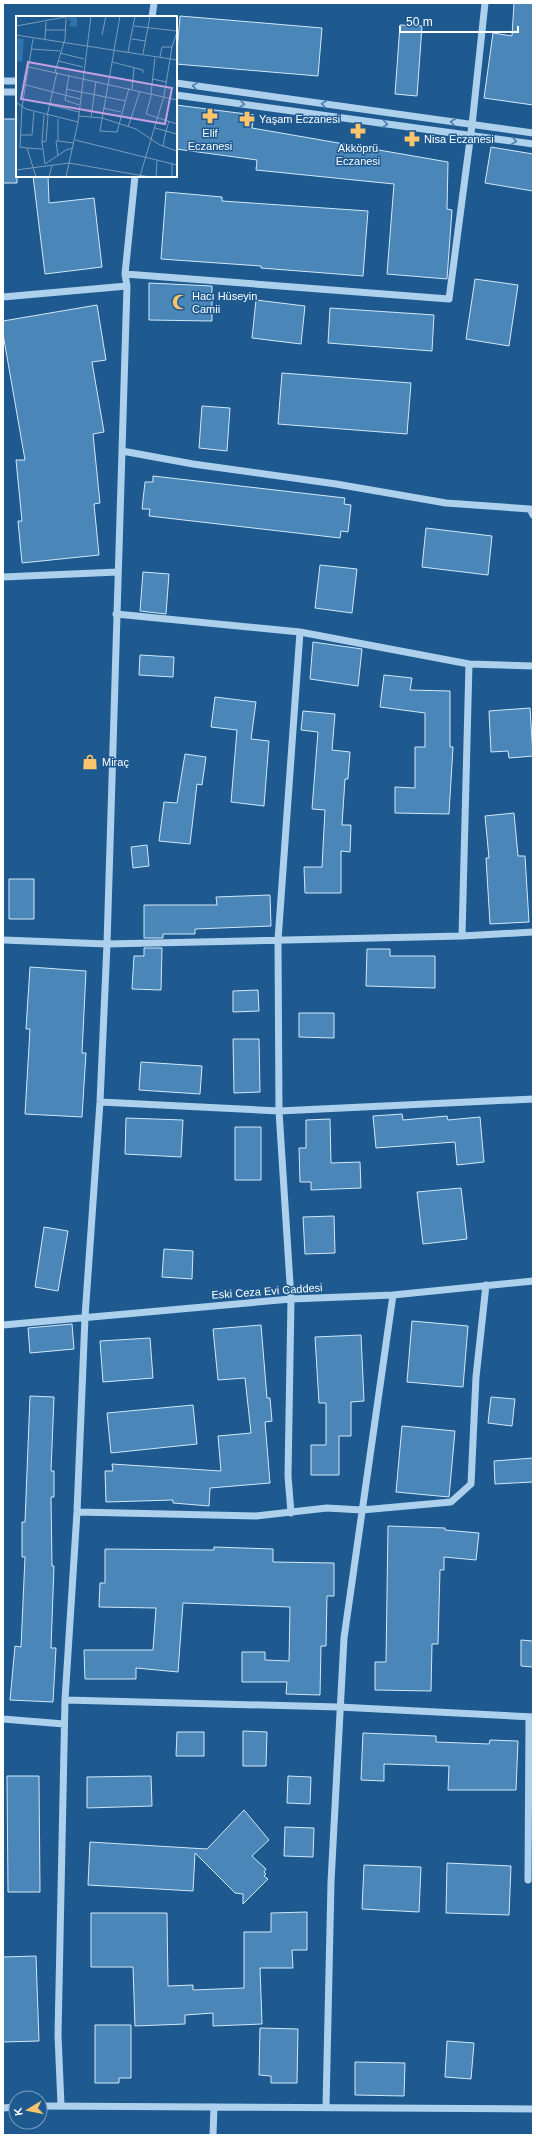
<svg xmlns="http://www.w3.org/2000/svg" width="536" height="2138" viewBox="0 0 536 2138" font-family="Helvetica,sans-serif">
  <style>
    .building { fill: #4a86b8; stroke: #d2e8f9 }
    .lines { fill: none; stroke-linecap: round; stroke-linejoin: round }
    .minor { stroke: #add0ed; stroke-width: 7 }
    .oneway { stroke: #497dab }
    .labels { text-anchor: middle; stroke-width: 3; stroke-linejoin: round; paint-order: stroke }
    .poi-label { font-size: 11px; fill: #fff; stroke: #1e5a8f; text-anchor: start }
    .street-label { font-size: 11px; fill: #fff; stroke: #1e5a8f }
    .inset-road { fill: none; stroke: #789cbc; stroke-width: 1 }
    .view { fill: #c4a0e2; fill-opacity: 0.15; stroke: #c4a0e2; stroke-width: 2 }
    .inset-edge { fill: none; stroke: #fff; stroke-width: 2 }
  </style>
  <rect width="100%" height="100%" fill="#1e5a8f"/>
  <path class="building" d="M514,3H533V105L484,98L493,33L512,36Z
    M180,16L322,28L318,76L176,64Z
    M400,25L422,26L417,96L395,94Z
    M176,105L254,115L252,128L448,162L447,209L452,210L447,279L387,274L394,184L256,170L257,160L176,149Z
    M3,119H17V183H3Z
    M491,147L533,154V191L485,183Z
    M33,176H48L49,203L94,198L102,267L45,274Z
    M166,192L222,197V201L368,211L363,276L261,268V266L161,259Z
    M475,279L518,285L509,346L466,339Z
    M149,283L212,286V321L149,320Z
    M256,300L305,306L301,344L252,338Z
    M97,305L106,360L92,362L104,432L93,434L100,503L94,504L99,555L22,563L18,521H22L16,460H25L3,334V321Z
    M330,308L434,315L432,351L328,343Z
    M282,373L411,383L407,434L278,424Z
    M202,406L230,408L227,451L199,448Z
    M153,476L345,498L344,504L351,505L348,532L341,531L340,538L149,516L150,509H142L145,482H153Z
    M426,528L492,536L488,575L422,567Z
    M320,565L357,569L352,613L315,608Z
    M143,572L169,574L166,614L140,611Z
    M313,642L362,649L358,686L310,679Z
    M140,655L174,657L173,677L139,675Z
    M384,675L412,678L410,690L450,691V747H453L449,814L395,813V787L415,788V747H425V713L380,707Z
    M215,697L256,702L251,739L269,741L264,806L231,802L237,730L211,727Z
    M530,708L533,756L509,758L508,751L491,752L489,711Z
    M303,711L335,714L332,750L350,752L348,779H345L342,825H351L350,852L341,851V893H305L304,867H322L325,810L312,809L318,732L301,730Z
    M185,754L206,757L202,785L197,784L190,844L159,841L164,802L177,803Z
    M514,813L518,856H525L529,922L490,924L486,858H489L485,816Z
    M147,845L149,866L133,868L131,847Z
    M9,879H34V919H9Z
    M270,895L271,926L195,929V934H163V938H144V905H217L216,897Z
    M144,948H162L161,990L132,989L134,956H144Z
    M367,949H390V956H435V988L366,986Z
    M30,967L86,971L82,1053H86L82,1117L25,1114L30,1029H26Z
    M258,990L259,1011L233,1012V991Z
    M299,1013H334V1038L299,1037Z
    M233,1039H259L260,1092L234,1093Z
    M141,1062L202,1066L200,1094L139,1090Z
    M402,1114L403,1120L447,1116L448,1120L480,1117L484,1162L457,1165L455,1142L376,1148L373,1116Z
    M126,1118L183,1120L181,1157L125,1154Z
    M330,1119L331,1163L360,1162L361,1188L311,1190V1182H300L299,1148H306V1120Z
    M235,1127H261V1180H235Z
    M461,1188L467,1239L423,1244L417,1192Z
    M334,1216L335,1253L305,1254L303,1217Z
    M44,1227L68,1231L58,1291L35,1287Z
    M164,1249L193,1251L192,1279L162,1277Z
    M412,1321L468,1326L463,1387L407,1382Z
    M72,1324L74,1349L30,1353L28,1328Z
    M261,1325L267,1398H270L272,1421L265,1422L270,1483L210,1488L209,1506L173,1503V1500L106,1502L105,1471H113L112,1464L221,1471L218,1436L251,1433L245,1378L218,1380L213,1329Z
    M361,1335L364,1401L351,1402V1436H339V1475H311V1445H326V1403H319L315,1337Z
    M150,1338L153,1378L103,1382L100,1341Z
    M30,1396L54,1397L51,1471H54V1497H51L52,1566H54L51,1648H56L53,1702L10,1700L15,1646L21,1647L25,1557H22V1522H25Z
    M491,1397L515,1399L512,1426L488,1423Z
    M193,1405L197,1444L111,1453L107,1413Z
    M402,1426L455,1431L449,1497L396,1492Z
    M533,1458V1482L495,1484L494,1461Z
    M388,1526L445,1528V1530L479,1533L476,1560L444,1557V1570H440L438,1644H432L431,1691L375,1690V1662H386Z
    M214,1547L273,1549V1562L334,1563V1596H327L326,1646H321L320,1695L286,1694L287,1682H242V1652H265V1660L289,1661L290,1607L183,1603L178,1672L136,1668V1679H85L84,1650H153L156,1608L99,1607L100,1583H105V1549L214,1550Z
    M521,1640L533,1641V1667L521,1666Z
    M243,1731L267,1732L266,1766H243Z
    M177,1732H204V1756H176Z
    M363,1733L436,1736V1742L489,1744L490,1740L518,1741L516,1790H448L449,1766L384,1764V1781L361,1780Z
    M7,1776H39L40,1892H8Z
    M151,1776L152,1806L87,1808V1777Z
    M288,1776L311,1777L310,1804L287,1803Z
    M244,1810L269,1840L252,1856L266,1869L264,1872L266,1874L264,1876L268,1879L243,1904V1894L235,1893L195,1853L193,1891L88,1885L90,1842L207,1849Z
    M285,1827L314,1828L313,1857L284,1856Z
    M447,1863L511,1866L509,1915L446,1913Z
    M364,1865L421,1867L419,1912L362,1909Z
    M307,1912V1950H292L293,1968H260L262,2024L213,2026V2013L185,2015V2024L135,2026L133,1967H91V1913H167L168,1986L193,1985V1990L244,1988V1932H271V1913Z
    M36,1956L39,2041L3,2042V1957Z
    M95,2025H131V2078H119V2083H95Z
    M260,2028L298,2029L297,2083H271V2076L259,2075Z
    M447,2041L474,2043L471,2079L445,2077Z
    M355,2062L405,2063L404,2096L355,2095Z"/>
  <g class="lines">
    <path class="minor" d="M152,17L154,3
      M3,81H17
      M176,83L533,133
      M3,92H17
      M176,95L533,144
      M125,274L449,299L472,125L485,3
      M3,297L127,286
      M122,451L193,464L336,484L446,503L530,509L533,515
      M3,577L118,572
      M116,614L300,632L469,664L533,666
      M462,936L469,664
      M3,940L107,944L462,936L533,932
      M100,1102L279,1111L533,1099
      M3,1325L291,1299L393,1295L533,1281
      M77,1512L256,1516L327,1508L362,1510L451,1502L471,1484L476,1377L486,1285
      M291,1513L288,1476L291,1299L279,1111L278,940L300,632
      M65,1700L339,1707L533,1717
      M3,1719L64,1724
      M528,1880L529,1717
      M61,2105L58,2035L65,1700L77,1512L85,1317L100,1102L107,944L127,286L125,274L135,176
      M40,2106L533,2109
      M326,2107L331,1882L344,1638L393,1295
      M3,2108L16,2107
      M213,2135L214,2107"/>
  </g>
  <defs><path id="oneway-chevron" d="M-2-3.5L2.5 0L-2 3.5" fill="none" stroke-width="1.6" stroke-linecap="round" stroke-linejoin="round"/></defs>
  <g class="oneway">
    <use href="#oneway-chevron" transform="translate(195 86) rotate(-172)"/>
    <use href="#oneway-chevron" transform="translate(242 104) rotate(8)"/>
    <use href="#oneway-chevron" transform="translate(324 104) rotate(-172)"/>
    <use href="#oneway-chevron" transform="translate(453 122) rotate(-172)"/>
    <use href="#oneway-chevron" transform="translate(385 124) rotate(8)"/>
    <use href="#oneway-chevron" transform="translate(514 141) rotate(8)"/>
  </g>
  <defs>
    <symbol id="pharmacy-bare" viewBox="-9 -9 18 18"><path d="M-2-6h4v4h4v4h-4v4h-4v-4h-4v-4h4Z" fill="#fcc56c" stroke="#1e5a8f" stroke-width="2.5" paint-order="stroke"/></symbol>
    <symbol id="mosque-bare" viewBox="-9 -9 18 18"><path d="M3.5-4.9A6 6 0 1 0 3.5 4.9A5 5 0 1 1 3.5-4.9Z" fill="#fcc56c" stroke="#1e5a8f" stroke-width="2.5" paint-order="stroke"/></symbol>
    <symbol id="shop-bare" viewBox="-9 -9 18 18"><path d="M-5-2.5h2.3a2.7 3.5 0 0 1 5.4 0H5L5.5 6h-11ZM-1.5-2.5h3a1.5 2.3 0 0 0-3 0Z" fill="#fcc56c" stroke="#1e5a8f" stroke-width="2.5" paint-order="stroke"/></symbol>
  </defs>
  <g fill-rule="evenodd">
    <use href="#pharmacy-bare" x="199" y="105" width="22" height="22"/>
    <use href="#pharmacy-bare" x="236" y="108" width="22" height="22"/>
    <use href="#pharmacy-bare" x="347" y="120" width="22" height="22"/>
    <use href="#pharmacy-bare" x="401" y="128" width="22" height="22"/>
    <use href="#mosque-bare" x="169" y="291" width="22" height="22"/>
    <use href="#shop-bare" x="79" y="751" width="22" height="22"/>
  </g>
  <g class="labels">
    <g class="poi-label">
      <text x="259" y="123">Yaşam Eczanesi</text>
      <text x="210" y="137" text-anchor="middle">Elif<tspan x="210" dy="13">Eczanesi</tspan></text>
      <text x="424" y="143">Nisa Eczanesi</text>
      <text x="358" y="152" text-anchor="middle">Akköprü<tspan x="358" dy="13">Eczanesi</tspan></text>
      <text x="192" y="300">Hacı Hüseyin<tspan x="192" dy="13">Camii</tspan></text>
      <text x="102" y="766">Miraç</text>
    </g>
    <g class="street-label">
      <text transform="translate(267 1291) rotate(-4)" y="4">Eski Ceza Evi Caddesi</text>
    </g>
  </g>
  <g transform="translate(16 16)">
    <rect width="161" height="161" fill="#1e5a8f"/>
    <path d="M61,0V11L53,10L55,6L51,2ZM0,22L8,23L6,46L0,45Z" fill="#3174ac"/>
    <path class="inset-road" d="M0,10L55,0M118,10L161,15M30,14H50M0,19L161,44M86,19L90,0M17,23L6,91L4,131L11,132L20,161M29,23L30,6M116,23L130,25M16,33L44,35M98,34L104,0M98,35L84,115L101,116L113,72M112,36L119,0M44,37L68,43M127,38L134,0M144,41L146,31H156M42,45L67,51M96,46L127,54V57M13,51L161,84M39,56L49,23L50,2M53,59L49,84L63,89M136,63L151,66M10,69L64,83M50,73L110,85M116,73L118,52M135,77L139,42M136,77L130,98L161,108M0,86L10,93L62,106M34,89L63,96M87,92L105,96M28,99L26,126L29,148M31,100L41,56M63,100L86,102L120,113L144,129L161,135M75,101L80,65M42,103V125H40L42,140M153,105L150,115L161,118M112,111L124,75M139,112L150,115L147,130M4,119H16L18,96M59,124L161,149M42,125L58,127M26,126L30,125L32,100M11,132L26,133M29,148L50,134L57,132M0,154L53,147L134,161M124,160L148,80L156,31L161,16M33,161L36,149M50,161L62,106L75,0M140,161L141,145M156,161V148"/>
    <path class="view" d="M12,46L156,72L149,108L5,83Z"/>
    <rect width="161" height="161" class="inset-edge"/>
  </g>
  <rect width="536" height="2138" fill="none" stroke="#ffffff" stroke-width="8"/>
  <g transform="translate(28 2110) rotate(260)"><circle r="19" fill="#1e5a8f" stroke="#789cbc"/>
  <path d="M0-3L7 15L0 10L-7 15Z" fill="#fcc56c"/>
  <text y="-6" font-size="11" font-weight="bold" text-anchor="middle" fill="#ffffff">K</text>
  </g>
  <path d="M400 26v6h118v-6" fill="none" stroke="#ffffff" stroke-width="2"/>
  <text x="406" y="26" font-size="12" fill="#ffffff" stroke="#1e5a8f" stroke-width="3" paint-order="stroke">50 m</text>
</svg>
